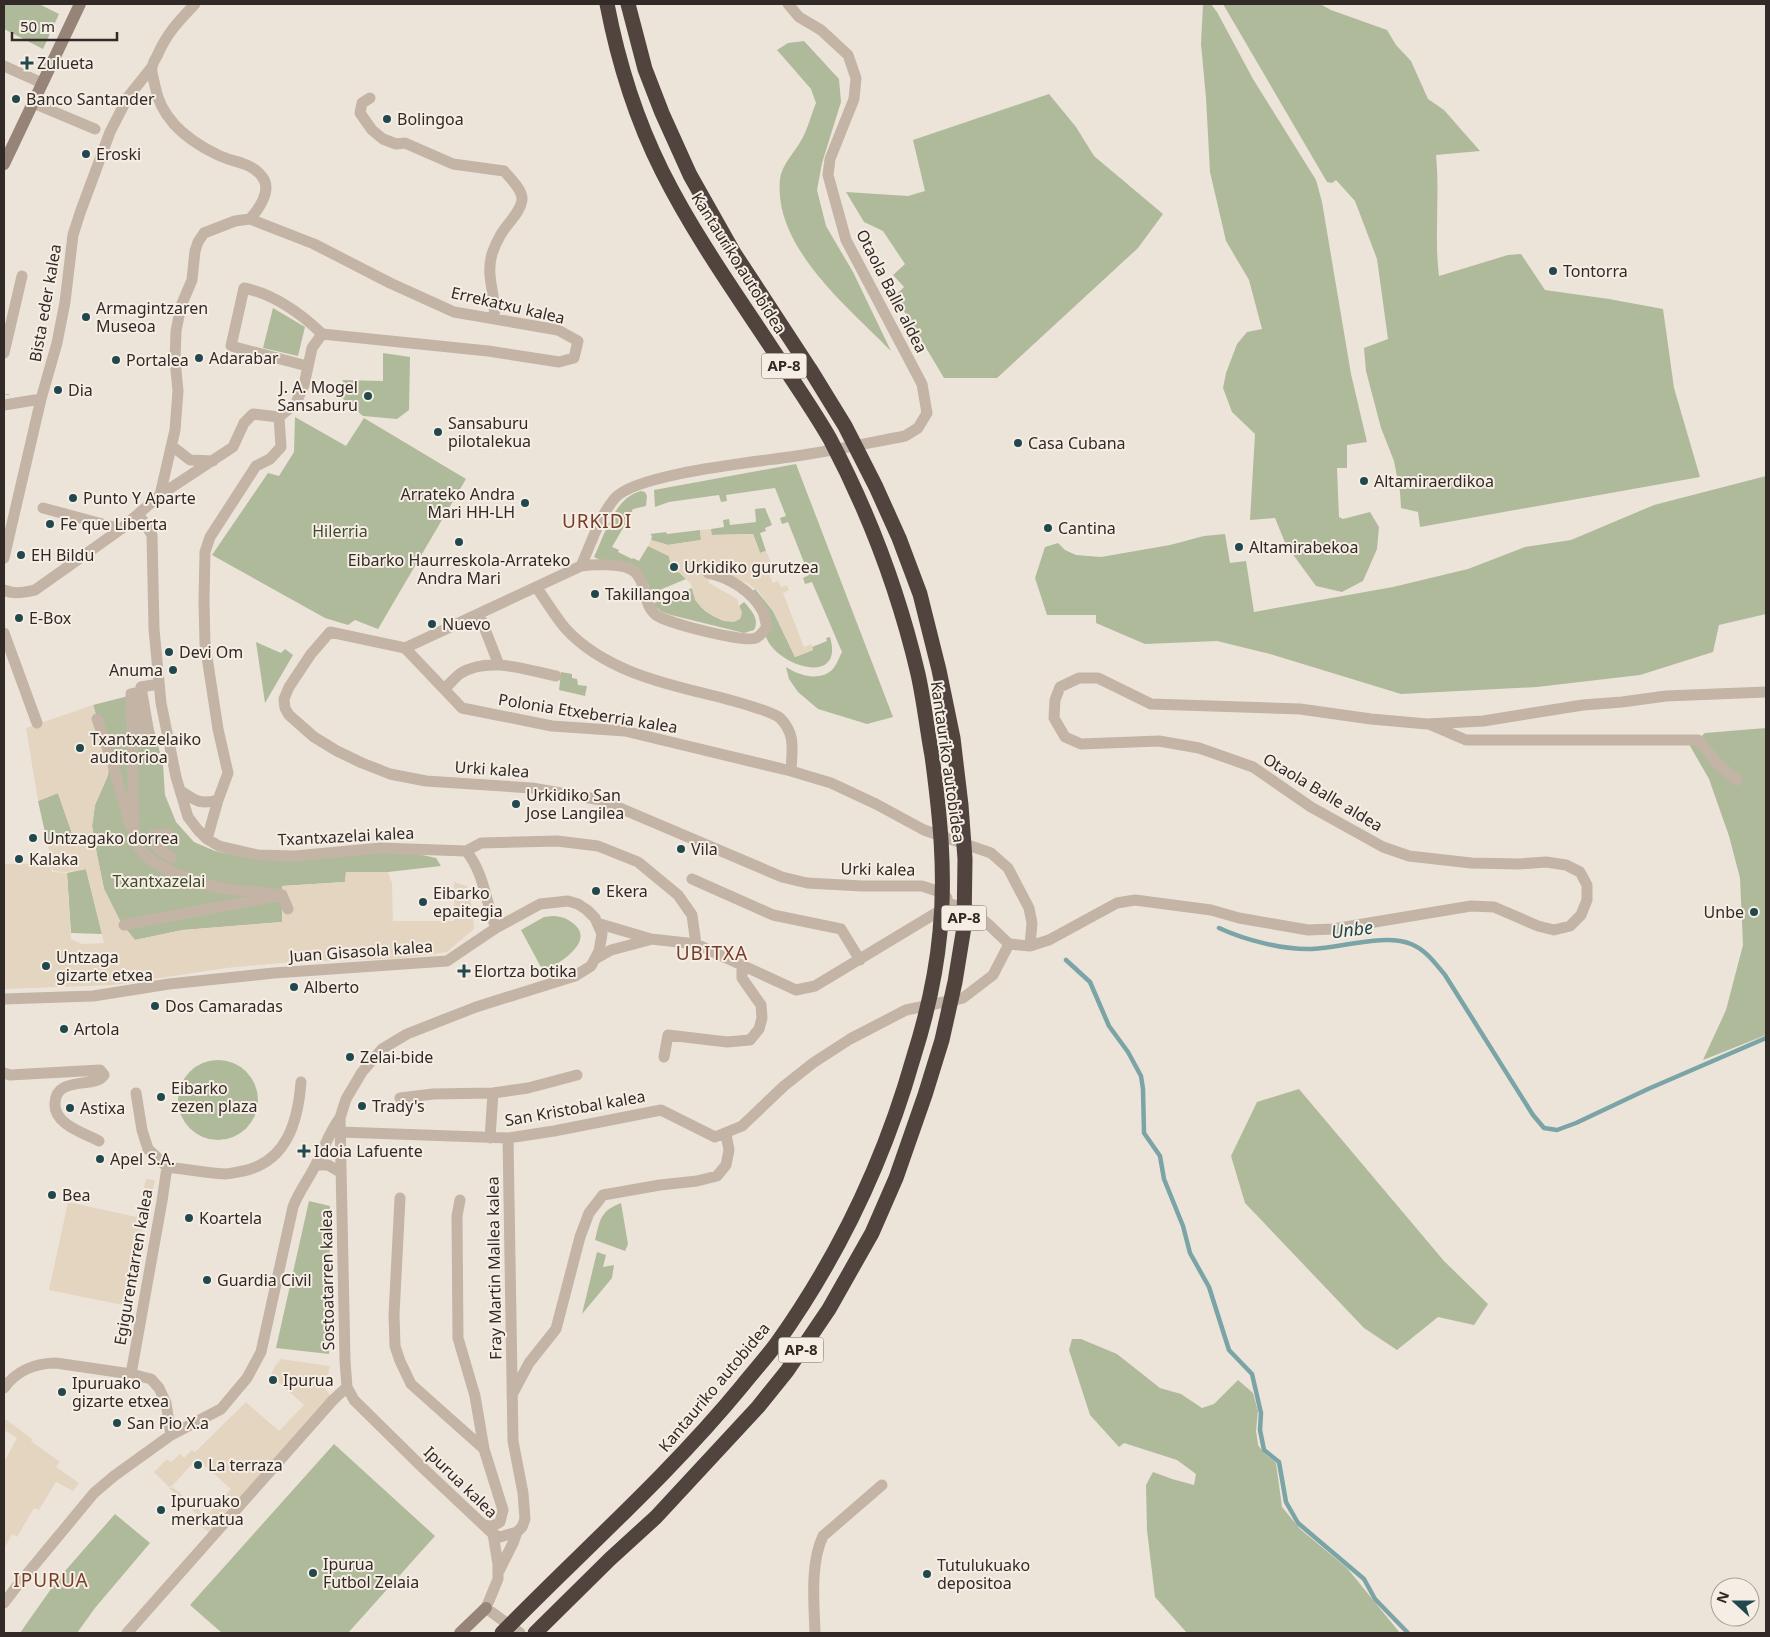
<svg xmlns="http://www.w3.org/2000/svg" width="1770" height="1637" viewBox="0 0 1770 1637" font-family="'Noto Sans',sans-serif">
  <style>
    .green { fill: #afba9b }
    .plaza { fill: #e4d5c1 }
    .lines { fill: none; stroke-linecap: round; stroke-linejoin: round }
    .stream { stroke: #7ba4a7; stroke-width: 4.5 }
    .street-tunnel { stroke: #c7bfb5; stroke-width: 11; stroke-dasharray: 11 5.5; stroke-linecap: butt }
    .street { stroke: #c3b4a6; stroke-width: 11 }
    .secondary { stroke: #978478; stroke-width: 12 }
    .highway { stroke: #51443e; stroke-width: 15 }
    .poi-dot { fill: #21494d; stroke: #f6eee4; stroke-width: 2 }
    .labels { text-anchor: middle; stroke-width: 4; stroke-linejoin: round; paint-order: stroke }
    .shield { fill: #f6eee4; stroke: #6c655f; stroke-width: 1 }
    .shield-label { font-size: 15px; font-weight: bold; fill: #312a26 }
    .poi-label { font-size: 16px; fill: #312a26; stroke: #f6eee4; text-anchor: start }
    .street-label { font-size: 16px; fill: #312a26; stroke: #f6eee4 }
    .park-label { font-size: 16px; fill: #404c2d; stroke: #f6eee4 }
    .water-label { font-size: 18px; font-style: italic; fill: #21494d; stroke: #f6eee4 }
    .quarter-label { font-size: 19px; letter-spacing: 1px; fill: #763d29; stroke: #f6eee4 }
  </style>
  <rect width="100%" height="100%" fill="#ede4d9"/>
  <path class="green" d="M4,4H39L59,14L43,49L4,29Z
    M1203,4H1211L1217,12L1253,79L1316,180L1322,202L1351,374L1367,442L1347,445V468H1337L1339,517L1343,519L1370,512L1379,527L1377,549L1363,581L1342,592L1316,586L1286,545L1275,518L1250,520L1255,434L1232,412L1223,388L1226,373L1237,344L1247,332L1262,329L1249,280L1226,241L1210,172L1206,98L1201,44Z
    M1223,4H1320L1331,10L1387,30L1396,45L1411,61L1428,99L1444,110L1480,151L1436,155C1440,195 1434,236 1439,276L1508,255L1521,254L1545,290L1609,299L1663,309L1674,388L1700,477L1420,527L1418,512L1401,508L1400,492L1394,461L1381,428L1366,371L1364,348L1388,339L1377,259L1355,201L1336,180L1332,183L1327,182Z
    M804,41L839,79L841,102L822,163L817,190L826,226L853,272L891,351C848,307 773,247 780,179C782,164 795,152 802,139C808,128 811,115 816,103L811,89L777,50L788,43Z
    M1049,94L1076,127L1094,156L1163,214L1138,248L997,378H944L895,296L904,287L893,275L905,264L883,231L864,222L846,192L908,196L925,191L913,140Z
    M273,308L305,327L298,356L263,348Z
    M383,353L410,357L409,410L397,419L363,416L341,397L343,380L383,381Z
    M295,417L346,446L364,418L466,479L378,629L355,620L348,625L325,618L212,555L268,473L279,476L294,452Z
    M796,464L893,717L867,724L818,709L798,692L789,679L786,667C798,675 819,682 832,670C836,666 839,658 842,652L812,582L805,584L803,578L809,575L788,522L782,524L780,518L786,516L775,488L726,495L727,501L721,502L719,495L669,502L655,507L654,490Z
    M1766,476V614L1719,625L1713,652L1640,675L1537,687L1401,694L1270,654L1217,641L1145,644L1096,623V615H1047L1035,578L1045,547L1058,543L1065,550L1076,555L1101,557L1170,545L1204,536L1225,534L1230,563L1246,561L1254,612L1393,587L1468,569L1525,547L1571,540L1654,505Z
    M641,491L645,492L647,496L646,506L633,509L626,523L612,547L619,550L618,552L632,559L633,558L639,561L648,546L669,556L672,570L680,573L686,579L650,594L648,584L594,557C605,534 614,498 641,491Z
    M765,508L772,525L765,528L766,531L760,533L766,551L760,553L753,534L711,535V529L724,527L723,520L729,519L730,525L756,522L755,509Z
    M700,530L701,540L668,545L651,540L652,536L650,534L666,532L667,534Z
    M692,588C697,608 706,613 724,621L742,613L739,606L744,602C751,610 760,619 754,630L744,633L671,615L662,612L652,604Z
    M755,589L773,611L795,657L813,650L812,647L827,641L826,638L830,637C845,687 777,667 766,637L769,630L752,592Z
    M256,642L281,653L285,649L293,655L265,703Z
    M561,672L572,674V678L577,679L578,685L587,686L585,696L559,690Z
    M144,692L163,764L165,795L176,822L194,842L215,851L261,860L404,851L436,858L441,866L388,872H346L345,882L283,886V922L183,930L135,940L121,923L104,889L97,855L92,826L95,805L108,775L109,759L93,705Z
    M1766,728V1035L1703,1060L1726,1010L1743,945L1740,878L1729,836L1709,779L1690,746L1705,733Z
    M58,793L74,839L48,846L38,801Z
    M86,869L102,934L71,933L67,873Z
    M552,916C560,916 567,918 574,924C596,942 557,965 543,971L521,930L544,917Z
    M178 1100a40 40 0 1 1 80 0a40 40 0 1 1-80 0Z
    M1299,1089L1444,1261L1488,1304L1474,1325L1438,1317L1397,1350L1364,1328L1245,1203L1231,1156L1257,1102Z
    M309,1201L330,1206L329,1354L276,1348Z
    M621,1203L628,1244L625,1251L595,1240C600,1220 600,1211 621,1203Z
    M597,1252L606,1255L603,1267L614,1265L612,1278L582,1314Z
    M1072,1339H1081L1117,1354L1160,1388L1181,1394L1202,1408L1214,1404L1238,1380L1253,1393L1258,1411L1256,1431L1258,1445L1264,1453L1276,1463L1282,1507L1300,1529L1347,1568L1400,1633H1187L1155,1597L1147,1530L1146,1485L1153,1472L1172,1479L1194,1485L1196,1474L1177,1460L1124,1443L1119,1447L1090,1415L1069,1350Z
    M334,1444L435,1536L348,1633H222L190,1605Z
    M115,1514L150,1543L95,1608L77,1633H20L58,1579Z"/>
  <path class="plaza" d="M711,529L712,535L753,534L760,553L766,551L772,565L766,567L773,583L778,581L781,587L787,585L789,590L783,593L804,647L811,644L813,650L795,657L773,611L758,591L747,583L714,569L708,573L709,583L737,599L742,613L740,619L734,622L724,621L713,616L702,608L695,600L691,584L680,573L672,570L669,556L648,546L651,540L668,545L701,540L700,530Z
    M93,705L109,759L108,775L95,805L92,826L97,855L104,889L121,923L135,940L183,930L282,922V886L345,882L346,872H388L392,883L393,921H454V882L467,886L473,912L474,929L447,952L404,958L281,963L226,968L114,985L4,989V864L51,863L52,872L67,873L71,939L82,944L104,943L86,869L67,872L53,871L48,846L74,839L58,793L38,801L26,728Z
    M146,1179L155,1180L148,1214H145L127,1306L49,1290L68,1202L137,1217Z
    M281,1359L330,1366L325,1388L333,1400L213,1535L198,1525L203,1520L169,1488L173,1487L206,1516L231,1489L197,1459L172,1486L169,1487L154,1472L167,1459L171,1462L180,1454L184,1458L192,1450L195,1452L246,1402L279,1431L304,1405L271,1375L275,1366Z
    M4,1418L32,1439L31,1441L60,1462L56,1467L79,1483L73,1491L56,1482L39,1510L34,1508L17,1537L12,1534L4,1549V1462L17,1438L4,1430Z"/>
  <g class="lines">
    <path class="stream" d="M1219,928C1245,940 1283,950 1312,949C1341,948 1385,933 1411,944C1426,950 1435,963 1445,975L1533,1115L1544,1128L1557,1130L1576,1123L1648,1089L1766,1038
      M1066,960L1090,982L1109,1026L1128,1052L1141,1076L1143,1089L1144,1133L1160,1156L1164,1179L1183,1226L1190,1253L1209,1287L1229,1350L1252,1374L1261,1413L1260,1430L1264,1450L1279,1462L1286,1502L1298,1523L1364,1579L1375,1599L1408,1633"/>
    <path class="street-tunnel" d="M4,394V395"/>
    <path class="street" d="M195,4C178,22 167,33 157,56C155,59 153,63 152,67C151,72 154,80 155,86C161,119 187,140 216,154C232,163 252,161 263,178C272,191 258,210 250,219
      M4,66L42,83
      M370,98L362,103L360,113L372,130L383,139L396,144L405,143L453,164L504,171C510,178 523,190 522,200C520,214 506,224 500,236C497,241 494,248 492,254C485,277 497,297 494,318
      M33,103L95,129
      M4,353L22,276
      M4,405L41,399
      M279,417L296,403L304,385L312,348L322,334
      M172,446L190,460L213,461
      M160,495L175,430L178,391L175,360L176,331L181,306L192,280L195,251L198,242L204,233L235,221L250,219L314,244L390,283L454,312L558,330L578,341L574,358L559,362L488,351L322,334C301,313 273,294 244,288L231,346L307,366
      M43,508L121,529
      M139,515L152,535L154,629L161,703L176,777L188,817L198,830L207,839L219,846L258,855L295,856L380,848L466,851C484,872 486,903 496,928
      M4,558L41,399L57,343L65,302L73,235L80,213L110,132L128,97L152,67
      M581,566C592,564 621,564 631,569C648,579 641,603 656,615C667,623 744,643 756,638C760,636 764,631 767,627C765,622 765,616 763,612C753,592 729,577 708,573
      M537,588C546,601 555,616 565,628C604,671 665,684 719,697C730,700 772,711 780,718C796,734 792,749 791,771
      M4,590C14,595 25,592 35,590L121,529L160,495L233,447L244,423L253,414L279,417
      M479,614L499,665
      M4,633L37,723
      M405,648L581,566C591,544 599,517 615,498C637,473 759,462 796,456C832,451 868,443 905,436L918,428L927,413L922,384L846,240L828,175L830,159L854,99L856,78L848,55L821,30L799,17L788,4
      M405,648L330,632L311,654L289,687L284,699L285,708L289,715L314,737L337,751L362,763L390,774L426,781L532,788L601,800L782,877L807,883L862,886H922L943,893L947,898
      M405,648L462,708L552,726L625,731L791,771L831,783L876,804L924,830L991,853L1008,868L1029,908L1032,923L1030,946
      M444,689C450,684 455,677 461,673C489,656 527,670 556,676
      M97,719L112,761L130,826
      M1431,725L1466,740H1698L1719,765L1737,780
      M181,791C196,801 200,805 218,800L228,773L218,729L205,644L204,601L205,552L210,537L256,466L270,459L281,447L279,417
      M168,834L153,835L152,840L154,845L171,858
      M207,839L218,800
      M466,851L481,843L557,841L598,846L638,862L678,895L692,915L696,944
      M692,879L773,915L841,929L860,960
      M282,895L288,909
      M597,923L651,939L696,944L796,990L815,986L951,904L971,910L988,924L1009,944L1030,946L1049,940L1117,903L1135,900L1211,910L1239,918L1308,930L1333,929L1471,906L1494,907L1538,926L1554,930L1570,926L1581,915L1587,900V885L1580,872L1566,865L1546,862L1519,864L1471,863L1409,856L1383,847L1311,807L1253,767L1199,748L1159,741L1081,744L1065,737L1054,718L1055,700L1060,687L1079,678H1098L1151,704L1300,709L1371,719L1427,724L1483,721L1583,705L1622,702L1666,696L1766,692
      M124,925L282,895C261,891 238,892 217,887C197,883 162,870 146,856C141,851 137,844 134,837L131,694L136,693L145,741L150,740L141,687L159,684
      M595,959L611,950L649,940
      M4,999L93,996L169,984L274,973L447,961L496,928L540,904L568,901L578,904L587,910L595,918L602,934L599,951L591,966L575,976L476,1007L407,1034L382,1049L362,1072L346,1099L340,1118L345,1361L347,1387L354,1400L423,1468L493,1534L498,1564V1579L486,1608L520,1633
      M664,1057L668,1035L727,1042L750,1040L759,1029L762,1018L761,1005L742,978V965
      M4,1073L10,1075L100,1070L104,1075C96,1089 56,1075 55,1103C53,1124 84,1133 99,1141
      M493,1093L528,1088L577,1075
      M400,1098L433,1094L493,1093L490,1138
      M340,1132L508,1138L554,1131L661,1110L715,1137L742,1126L784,1086L813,1063L850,1039L906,1010L963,998L993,975L1009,944
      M316,1165H328L340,1172
      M167,1167C186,1169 206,1173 225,1174C231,1174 237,1172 243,1171C287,1162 298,1121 301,1082
      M400,1198L394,1315L395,1346L400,1361L411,1384L484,1449
      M460,1200L457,1216L458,1338L475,1396L484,1449L503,1510L500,1522L493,1526L484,1525
      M131,1374L162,1201L167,1167L148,1149L142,1130L136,1093
      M4,1388C16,1371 35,1363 56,1363L131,1374L151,1379L159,1388L166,1403L171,1435
      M512,1395L529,1363L556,1329L580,1237L589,1213L603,1195L660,1185L697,1181L717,1176L726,1165L729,1150L726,1134
      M493,1534L500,1537L517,1532L522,1527L525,1519L523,1493L513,1441L508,1138
      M499,1571L513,1543L517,1532
      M4,1603L17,1586L94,1493L114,1476L171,1435L221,1409L247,1378L261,1352L293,1207C299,1191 309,1179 316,1164C324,1149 329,1132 340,1118
      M127,1633L333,1400L347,1387
      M815,1633C814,1603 810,1563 823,1536L882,1485"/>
    <path class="secondary" d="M4,164L80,4
      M460,1633L486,1608"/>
    <path class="highway" d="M502,1633C582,1551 669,1475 742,1386C753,1372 766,1358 777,1343C838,1257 884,1161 913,1059C926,1018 936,976 940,932C946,873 940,815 932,756C927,729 924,701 918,674C899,593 869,513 830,439C818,418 804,397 790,376C747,309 698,243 662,171C636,119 618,61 607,4
      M535,1633L610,1559L656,1517L758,1407L787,1371L829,1309L872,1233L896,1178L925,1095L942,1040L955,982L964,927L965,859L961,805L953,738L939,670L920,594L899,538L876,487L845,426L810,369L734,253L690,175L662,113L645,69L628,4"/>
  </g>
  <g class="poi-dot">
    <path d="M24.5 55.5h5v5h5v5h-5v5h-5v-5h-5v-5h5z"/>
    <circle cx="16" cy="99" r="5"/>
    <circle cx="387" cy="119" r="5"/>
    <circle cx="86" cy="154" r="5"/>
    <circle cx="1553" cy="271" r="5"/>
    <circle cx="86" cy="317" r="5"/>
    <circle cx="199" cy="358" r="5"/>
    <circle cx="116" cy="360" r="5"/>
    <circle cx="58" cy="390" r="5"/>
    <circle cx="368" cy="396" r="5"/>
    <circle cx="438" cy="432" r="5"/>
    <circle cx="1018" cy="443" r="5"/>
    <circle cx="1364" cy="481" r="5"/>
    <circle cx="73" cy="498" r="5"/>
    <circle cx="525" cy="503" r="5"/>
    <circle cx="50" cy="524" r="5"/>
    <circle cx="1048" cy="528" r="5"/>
    <circle cx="459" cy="542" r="5"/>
    <circle cx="1239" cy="547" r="5"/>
    <circle cx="21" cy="555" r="5"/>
    <circle cx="674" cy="567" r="5"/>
    <circle cx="595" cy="594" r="5"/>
    <circle cx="19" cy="618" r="5"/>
    <circle cx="432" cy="624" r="5"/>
    <circle cx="169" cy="652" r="5"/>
    <circle cx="173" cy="670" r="5"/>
    <circle cx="80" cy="748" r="5"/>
    <circle cx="516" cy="804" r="5"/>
    <circle cx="33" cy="838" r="5"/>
    <circle cx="681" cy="849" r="5"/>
    <circle cx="19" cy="859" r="5"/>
    <circle cx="596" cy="891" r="5"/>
    <circle cx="423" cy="902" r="5"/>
    <circle cx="1754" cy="912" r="5"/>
    <circle cx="46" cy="966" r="5"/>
    <path d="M461.5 963.5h5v5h5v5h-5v5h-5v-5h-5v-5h5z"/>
    <circle cx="294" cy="987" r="5"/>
    <circle cx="155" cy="1006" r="5"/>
    <circle cx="64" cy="1029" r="5"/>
    <circle cx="350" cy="1057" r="5"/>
    <circle cx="161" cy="1097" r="5"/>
    <circle cx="362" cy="1106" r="5"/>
    <circle cx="70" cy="1108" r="5"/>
    <path d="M301.5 1143.5h5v5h5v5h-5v5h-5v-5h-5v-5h5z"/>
    <circle cx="100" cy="1159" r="5"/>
    <circle cx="52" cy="1195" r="5"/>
    <circle cx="189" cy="1218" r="5"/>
    <circle cx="207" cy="1280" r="5"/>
    <circle cx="273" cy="1380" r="5"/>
    <circle cx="62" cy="1392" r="5"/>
    <circle cx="117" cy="1423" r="5"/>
    <circle cx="198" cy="1465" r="5"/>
    <circle cx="161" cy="1510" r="5"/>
    <circle cx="313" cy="1573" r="5"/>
    <circle cx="927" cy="1574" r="5"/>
  </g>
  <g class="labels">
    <g class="shield">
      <rect x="761.5" y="353.5" width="45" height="25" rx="4"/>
      <rect x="941.5" y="905.5" width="45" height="25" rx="4"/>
      <rect x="778.5" y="1337.5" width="45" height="25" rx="4"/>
    </g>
    <g class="shield-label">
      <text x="784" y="371">AP-8</text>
      <text x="964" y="923">AP-8</text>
      <text x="801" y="1355">AP-8</text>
    </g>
    <g class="poi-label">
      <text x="37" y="69">Zulueta</text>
      <text x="26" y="105">Banco Santander</text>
      <text x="397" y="125">Bolingoa</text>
      <text x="96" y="160">Eroski</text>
      <text x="1563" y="277">Tontorra</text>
      <text x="96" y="314">Armagintzaren<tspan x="96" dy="18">Museoa</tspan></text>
      <text x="209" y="364">Adarabar</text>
      <text x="126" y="366">Portalea</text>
      <text x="358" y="393" text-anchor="end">J. A. Mogel<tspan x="358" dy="18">Sansaburu</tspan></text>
      <text x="68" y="396">Dia</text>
      <text x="448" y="429">Sansaburu<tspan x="448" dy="18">pilotalekua</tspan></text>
      <text x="1028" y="449">Casa Cubana</text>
      <text x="1374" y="487">Altamiraerdikoa</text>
      <text x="515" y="500" text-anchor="end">Arrateko Andra<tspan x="515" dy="18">Mari HH-LH</tspan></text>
      <text x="83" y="504">Punto Y Aparte</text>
      <text x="60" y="530">Fe que Liberta</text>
      <text x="1058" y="534">Cantina</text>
      <text x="1249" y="553">Altamirabekoa</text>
      <text x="31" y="561">EH Bildu</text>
      <text x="459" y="566" text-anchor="middle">Eibarko Haurreskola-Arrateko<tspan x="459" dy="18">Andra Mari</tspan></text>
      <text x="684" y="573">Urkidiko gurutzea</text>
      <text x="605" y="600">Takillangoa</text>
      <text x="29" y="624">E-Box</text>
      <text x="442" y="630">Nuevo</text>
      <text x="179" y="658">Devi Om</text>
      <text x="163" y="676" text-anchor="end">Anuma</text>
      <text x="90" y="745">Txantxazelaiko<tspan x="90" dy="18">auditorioa</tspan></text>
      <text x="526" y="801">Urkidiko San<tspan x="526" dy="18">Jose Langilea</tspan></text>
      <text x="43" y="844">Untzagako dorrea</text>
      <text x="691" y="855">Vila</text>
      <text x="29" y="865">Kalaka</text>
      <text x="606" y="897">Ekera</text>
      <text x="433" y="899">Eibarko<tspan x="433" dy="18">epaitegia</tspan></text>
      <text x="1744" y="918" text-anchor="end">Unbe</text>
      <text x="56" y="963">Untzaga<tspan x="56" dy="18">gizarte etxea</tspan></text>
      <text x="474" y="977">Elortza botika</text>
      <text x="304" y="993">Alberto</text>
      <text x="165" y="1012">Dos Camaradas</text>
      <text x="74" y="1035">Artola</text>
      <text x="360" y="1063">Zelai-bide</text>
      <text x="171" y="1094">Eibarko<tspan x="171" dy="18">zezen plaza</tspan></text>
      <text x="372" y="1112">Trady's</text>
      <text x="80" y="1114">Astixa</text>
      <text x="314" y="1157">Idoia Lafuente</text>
      <text x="110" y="1165">Apel S.A.</text>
      <text x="62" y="1201">Bea</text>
      <text x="199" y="1224">Koartela</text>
      <text x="217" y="1286">Guardia Civil</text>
      <text x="283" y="1386">Ipurua</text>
      <text x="72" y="1389">Ipuruako<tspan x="72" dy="18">gizarte etxea</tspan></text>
      <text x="127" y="1429">San Pio X.a</text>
      <text x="208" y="1471">La terraza</text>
      <text x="171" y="1507">Ipuruako<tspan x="171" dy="18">merkatua</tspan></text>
      <text x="323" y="1570">Ipurua<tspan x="323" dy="18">Futbol Zelaia</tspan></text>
      <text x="937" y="1571">Tutulukuako<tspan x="937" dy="18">depositoa</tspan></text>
    </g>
    <g class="street-label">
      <text transform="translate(739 263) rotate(58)" y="6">Kantauriko autobidea</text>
      <text transform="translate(892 291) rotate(63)" y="6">Otaola Balle aldea</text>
      <text transform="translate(45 303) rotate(-80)" y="6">Bista eder kalea</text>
      <text transform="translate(508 305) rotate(13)" y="6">Errekatxu kalea</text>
      <text transform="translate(588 713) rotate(9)" y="6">Polonia Etxeberria kalea</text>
      <text transform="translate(948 762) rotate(82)" y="6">Kantauriko autobidea</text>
      <text transform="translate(492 769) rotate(4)" y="6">Urki kalea</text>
      <text transform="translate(1323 792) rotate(31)" y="6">Otaola Balle aldea</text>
      <text transform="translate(346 836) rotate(-3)" y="6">Txantxazelai kalea</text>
      <text transform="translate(878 869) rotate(1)" y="6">Urki kalea</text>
      <text transform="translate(361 951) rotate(-4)" y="6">Juan Gisasola kalea</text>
      <text transform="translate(575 1108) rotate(-10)" y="6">San Kristobal kalea</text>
      <text transform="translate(133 1267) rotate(-80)" y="6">Egigurentarren kalea</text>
      <text transform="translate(494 1268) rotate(-91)" y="6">Fray Martin Mallea kalea</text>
      <text transform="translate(327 1280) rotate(-91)" y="6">Sostoatarren kalea</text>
      <text transform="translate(714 1387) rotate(-50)" y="6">Kantauriko autobidea</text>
      <text transform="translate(461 1482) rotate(44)" y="6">Ipurua kalea</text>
    </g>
    <g class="park-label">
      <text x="340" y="537">Hilerria</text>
      <text x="159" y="887">Txantxazelai</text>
    </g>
    <g class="water-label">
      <text transform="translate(1352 930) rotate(-7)" y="6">Unbe</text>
    </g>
    <g class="quarter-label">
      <text x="597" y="528">URKIDI</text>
      <text x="712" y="960">UBITXA</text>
      <text x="51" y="1587">IPURUA</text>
    </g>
  </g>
  <rect width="1770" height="1637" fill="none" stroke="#312a26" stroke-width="10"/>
  <g transform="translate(1735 1602) rotate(291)"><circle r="24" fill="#f6eee4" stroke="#a7a098"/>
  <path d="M0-4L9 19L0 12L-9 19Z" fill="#21494d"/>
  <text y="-8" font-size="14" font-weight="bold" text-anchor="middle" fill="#312a26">N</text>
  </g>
  <path d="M12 32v8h105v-8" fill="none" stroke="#312a26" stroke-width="2.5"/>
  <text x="20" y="32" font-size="15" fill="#312a26" stroke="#f6eee4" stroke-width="4" paint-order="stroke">50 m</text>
</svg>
